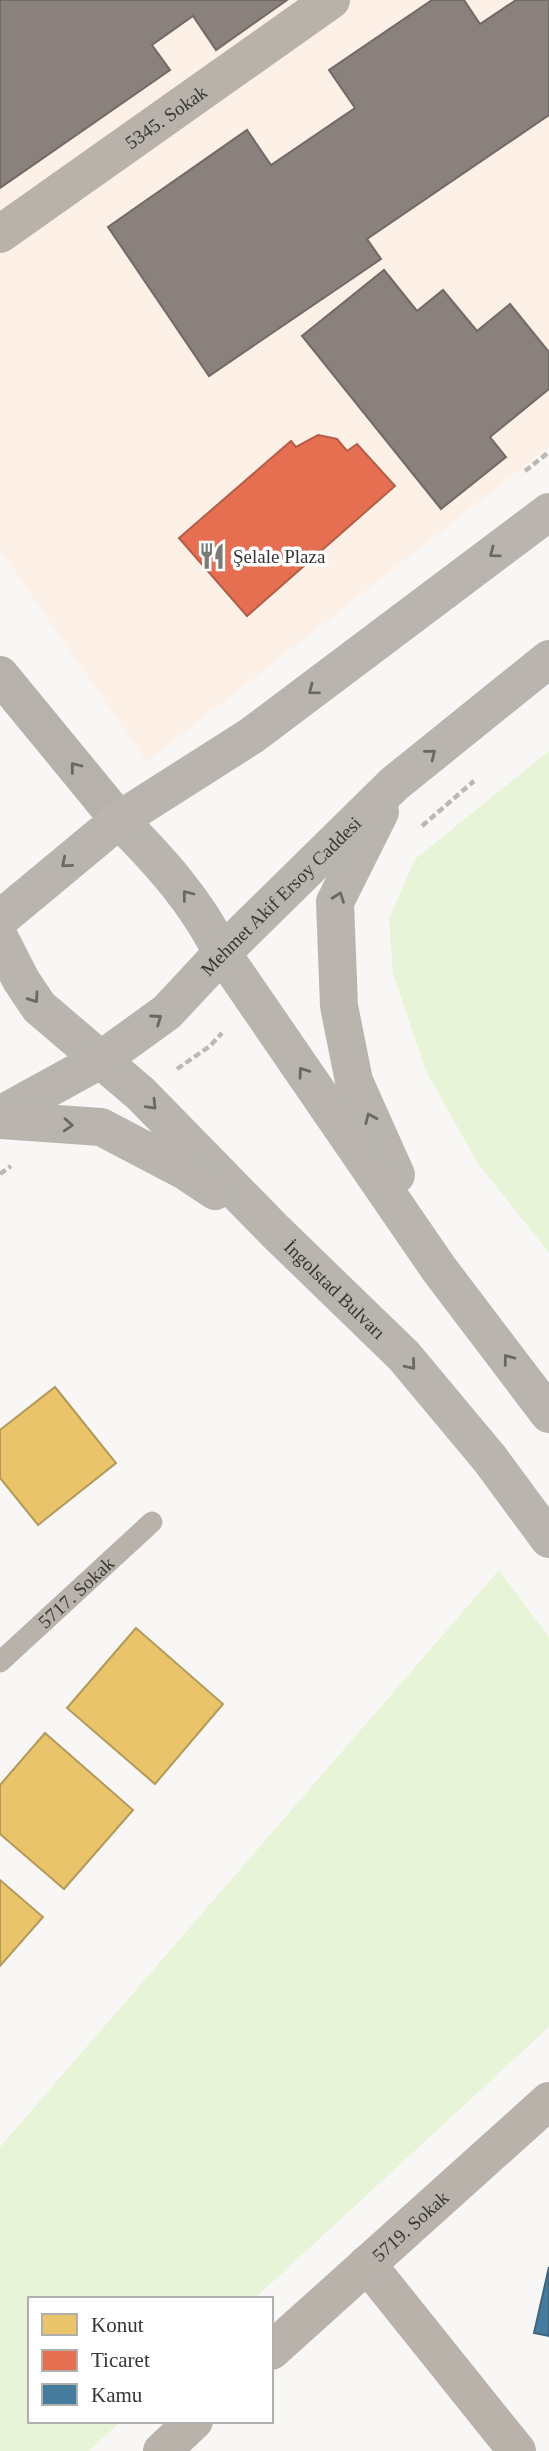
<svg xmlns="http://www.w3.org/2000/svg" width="549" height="2451" viewBox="0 0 549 2451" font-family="Georgia,serif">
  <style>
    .industrial { fill: #fcf0e7 }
    .green { fill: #e8f4d7 }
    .homes { fill: #e9c46a; stroke: #b3995a; stroke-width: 2 }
    .shops { fill: #e76f51; stroke: #b25e48; stroke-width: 2 }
    .public { fill: #457b9d; stroke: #40667e; stroke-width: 2 }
    .industry { fill: #8a817c; stroke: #716a66; stroke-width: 2 }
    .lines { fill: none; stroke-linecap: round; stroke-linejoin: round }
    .path { stroke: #bcb8b4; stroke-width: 4.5; stroke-dasharray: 7 3.5; stroke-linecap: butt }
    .lane { stroke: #b8b2ab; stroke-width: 21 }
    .street { stroke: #b8b2ab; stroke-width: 38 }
    .secondary { stroke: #b6b1aa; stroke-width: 38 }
    .primary { stroke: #b9b4ae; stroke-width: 38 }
    .oneway { stroke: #6a6865 }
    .oneway2 { stroke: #696763 }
    .labels { text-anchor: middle; stroke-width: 7; stroke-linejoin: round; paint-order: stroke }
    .street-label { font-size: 19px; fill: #363634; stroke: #fff }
    .poi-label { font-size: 19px; fill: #363634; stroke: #fff; text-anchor: start }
  </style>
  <rect width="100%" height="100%" fill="#f9f7f5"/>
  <path class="industrial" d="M0,0H549V447L147,762L0,550Z"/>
  <path class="green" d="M549,751V1253L477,1162L426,1071L393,973L389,919L415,859Z
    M499,1570L549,1637V2027L254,2299H30V2421H121L89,2451H0V2147Z"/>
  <path class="homes" d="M55,1387L116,1463L38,1525L0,1478V1430Z
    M136,1628L223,1704L155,1784L67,1708Z
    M45,1733L133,1810L64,1889L0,1834V1785Z
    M0,1880L43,1917L0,1966Z"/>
  <path class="shops" d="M318,435L337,439L347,451L357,444L395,486L247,616L179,538L291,441L296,447Z"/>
  <path class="public" d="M549,2267V2336L534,2333Z"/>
  <path class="industry" d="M0,0H287L216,50L193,16L152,45L170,70L0,188Z
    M432,0H464L480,24L516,0H549V115L367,239L381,259L209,376L108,227L247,130L271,165L355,108L329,70Z
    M384,270L417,311L443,290L477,331L510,304L549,352V389L490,437L506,457L441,509L302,336Z"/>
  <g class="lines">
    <path class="path" d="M525,471L549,452
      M422,826L474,781
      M177,1069L210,1046L222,1033
      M0,1174L11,1166"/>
    <path class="lane" id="s1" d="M0,1662L152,1522"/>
    <g class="street">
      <path id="s2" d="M0,234L331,0"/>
      <path d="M367,2264L517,2451"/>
      <path id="s3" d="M271,2351L549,2101"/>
      <path d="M162,2451L194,2421"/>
    </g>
    <path class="secondary" d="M0,675L119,820"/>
    <g class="primary">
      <path d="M380,812L335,902L339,1006L354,1081L396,1175"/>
      <path d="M119,820C160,861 196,901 222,953L439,1269L549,1414"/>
      <path d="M0,919L119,820L251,736L549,512"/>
      <path id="s4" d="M0,939L21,980L39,1007L141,1094L275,1231L404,1356L490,1459L549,1539"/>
      <path id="s5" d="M0,1115L102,1059L167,1012L222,953L394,784L549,659"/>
      <path d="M0,1120L101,1127L185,1171L215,1191"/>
    </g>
  </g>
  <defs><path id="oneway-chevron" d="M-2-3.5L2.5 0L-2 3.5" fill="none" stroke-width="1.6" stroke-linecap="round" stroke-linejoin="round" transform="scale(1.75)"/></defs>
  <g class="oneway">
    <use href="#oneway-chevron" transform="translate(494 553) rotate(143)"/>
    <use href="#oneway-chevron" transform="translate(313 690) rotate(143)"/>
    <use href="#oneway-chevron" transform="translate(431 754) rotate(-39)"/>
    <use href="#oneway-chevron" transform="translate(66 863) rotate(140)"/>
    <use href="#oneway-chevron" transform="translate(187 895) rotate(-128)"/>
    <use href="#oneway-chevron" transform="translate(339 897) rotate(-70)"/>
    <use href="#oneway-chevron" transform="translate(34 998) rotate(55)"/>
    <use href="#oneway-chevron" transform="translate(157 1019) rotate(-35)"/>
    <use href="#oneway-chevron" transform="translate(303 1072) rotate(-125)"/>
    <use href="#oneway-chevron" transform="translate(152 1105) rotate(46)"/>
    <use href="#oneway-chevron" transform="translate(370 1118) rotate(-114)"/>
    <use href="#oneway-chevron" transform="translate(68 1125) rotate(4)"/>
    <use href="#oneway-chevron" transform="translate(508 1359) rotate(-127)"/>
    <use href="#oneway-chevron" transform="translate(411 1365) rotate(50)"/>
  </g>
  <use class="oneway2" href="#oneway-chevron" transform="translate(75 767) rotate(-128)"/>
  <defs>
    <symbol id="restaurant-bare" viewBox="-9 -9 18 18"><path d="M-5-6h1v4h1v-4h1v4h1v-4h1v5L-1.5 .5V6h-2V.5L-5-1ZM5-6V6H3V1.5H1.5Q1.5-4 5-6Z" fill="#7a7a78" stroke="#fff" stroke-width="2.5" paint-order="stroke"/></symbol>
  </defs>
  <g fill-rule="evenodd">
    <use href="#restaurant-bare" x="193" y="537" width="38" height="38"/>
  </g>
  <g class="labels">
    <g class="street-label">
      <text dy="7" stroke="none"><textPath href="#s2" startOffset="203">5345. Sokak</textPath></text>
      <text dy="7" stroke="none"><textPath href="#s5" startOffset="359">Mehmet Akif Ersoy Caddesi</textPath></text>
      <text dy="7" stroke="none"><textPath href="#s4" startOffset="488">İngolstad Bulvarı</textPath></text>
      <text dy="7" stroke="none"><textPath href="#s1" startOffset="103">5717. Sokak</textPath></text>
      <text dy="7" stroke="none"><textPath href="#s3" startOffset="187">5719. Sokak</textPath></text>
    </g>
    <g class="poi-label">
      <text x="233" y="563">Şelale Plaza</text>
    </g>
  </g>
  <rect x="28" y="2297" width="245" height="126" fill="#ffffff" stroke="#afafae" stroke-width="2"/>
  <rect x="42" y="2314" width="35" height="21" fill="#e9c46a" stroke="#afafae" stroke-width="2"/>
  <text x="91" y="2332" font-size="21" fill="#363634">Konut</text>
  <rect x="42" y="2350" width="35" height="21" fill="#e76f51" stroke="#afafae" stroke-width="2"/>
  <text x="91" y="2367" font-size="21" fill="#363634">Ticaret</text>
  <rect x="42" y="2384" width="35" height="21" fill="#457b9d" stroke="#afafae" stroke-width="2"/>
  <text x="91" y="2402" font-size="21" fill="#363634">Kamu</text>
</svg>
